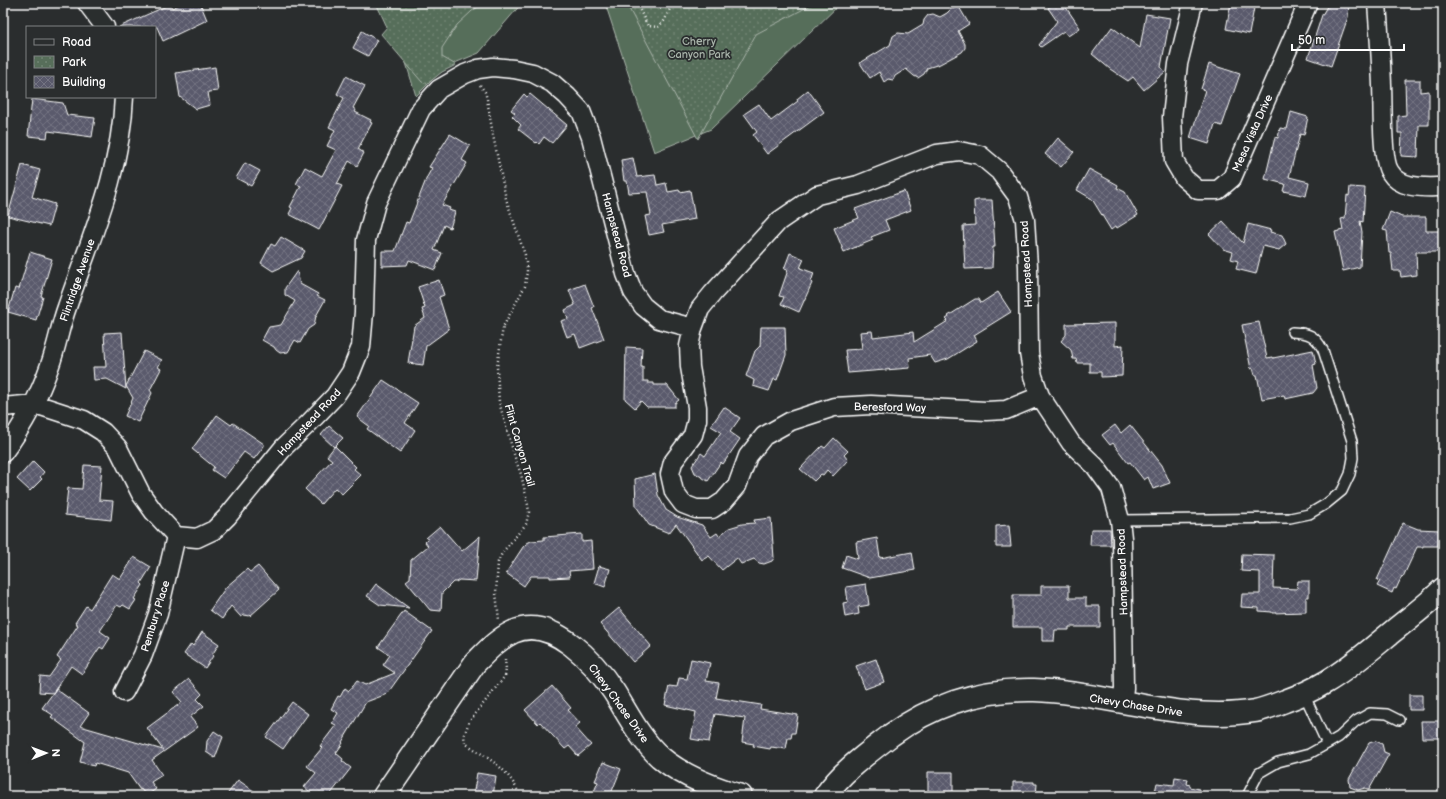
<svg xmlns="http://www.w3.org/2000/svg" width="1446" height="799" viewBox="0 0 1446 799" font-family="'Balsamiq Sans',sans-serif">
  <style>
    .green { fill: #576e5a; stroke: #abb6ac }
    .park { fill: url(#park-dots); stroke: #abb6ac }
    .building { fill: url(#building-cross-hatch); stroke: #fff }
    .lines { fill: none; stroke-linecap: round; stroke-linejoin: round }
    .service-casing { stroke: #fff; stroke-width: 12 }
    .minor-casing { stroke: #fff; stroke-width: 21 }
    .secondary-casing { stroke: #fff; stroke-width: 25 }
    .path { stroke: #fff; stroke-width: 2.5; stroke-dasharray: 1 3; stroke-linecap: butt }
    .service { stroke: #2a2d2e; stroke-width: 9 }
    .minor { stroke: #2a2d2e; stroke-width: 18 }
    .secondary { stroke: #2a2d2e; stroke-width: 22 }
    .labels { text-anchor: middle; stroke-width: 3.5; stroke-linejoin: round; paint-order: stroke }
    .park-label { font-size: 11px; fill: #abb6ac; stroke: #2a2d2e }
    .street-label { font-size: 11px; fill: #fff; stroke: #2a2d2e }
  </style>
  <defs>
    <pattern id="park-dots" width="8" height="8" patternUnits="userSpaceOnUse"><rect width="8" height="8" fill="#576e5a"/><path d="M2 2h.1M6 6h.1" fill="none" stroke="#708473" stroke-width="1.8" stroke-linecap="round"/></pattern>
    <pattern id="building-cross-hatch" width="8" height="8" patternUnits="userSpaceOnUse"><rect width="8" height="8" fill="#5a5a6c"/><path d="M0 0l8 8M0 8l8-8" fill="none" stroke="#737382"/></pattern>
  </defs>
  <rect width="100%" height="100%" fill="#2a2d2e"/>
  <filter id="ink" filterUnits="userSpaceOnUse"><feTurbulence type="fractalNoise" baseFrequency=".025" numOctaves="2"/><feDisplacementMap in="SourceGraphic" scale="8" xChannelSelector="R" yChannelSelector="G"/><feConvolveMatrix kernelMatrix="1 2 1 2 8 2 1 2 1" color-interpolation-filters="sRGB"/></filter>
  <g filter="url(#ink)">
    <path class="green" d="M388,3H522L479,53L445,67L416,96Z
      M605,3H841L711,129L654,152Z"/>
    <path class="park" d="M376,3H484L472,11L457,25L442,48V57L456,65L442,72L427,84L422,82L381,34L387,27Z
      M626,3H815L756,34L698,139Z"/>
    <path class="building" d="M183,3H200L207,20L163,41L157,27H119L171,4L172,8Z
      M1055,3H1063L1080,28L1068,36L1064,31L1041,47L1039,45L1057,21L1048,8Z
      M1231,3H1255L1249,34L1226,29Z
      M1329,3H1349L1348,17L1331,66L1308,58L1322,15Z
      M959,7L969,24L958,31L965,44V48L962,52L940,64L927,68L924,74L918,78L914,76L906,69L895,76L893,80L888,79L884,82L879,72L870,78L860,63L890,45L893,36L898,33L908,34L923,25L924,20L928,15L933,14L940,17L947,13L951,9Z
      M1146,14L1170,18L1161,67L1165,72L1144,90L1133,77L1128,81L1110,69L1092,54L1112,27L1140,48Z
      M362,31L377,40L368,56L353,48Z
      M1209,64L1240,74L1222,126L1215,124L1209,144L1190,138L1205,90L1201,89Z
      M215,67L218,91L208,92L210,105L196,109L180,97L176,73Z
      M346,76L365,86L353,108L356,110L355,112L371,120L370,122L372,123L358,149L364,153L357,166L349,161L337,184L342,186L319,230L289,214L292,208L290,207L301,186L296,184L305,167L322,176L336,150L327,146L335,130L329,127L344,98L337,94Z
      M1405,80H1420V92L1429,91V125H1419L1418,157L1401,156L1402,133H1398V116L1406,115Z
      M808,90L824,112L767,154L753,135L757,132L744,114L759,104L771,121L798,101L797,99Z
      M524,94L527,97L530,94L567,125L552,143L544,137L539,144L537,142L536,143L518,129L521,125L512,116L515,113L511,110Z
      M32,99L63,103L67,115L95,118L92,137L48,131L47,138L28,136Z
      M1291,112L1308,117L1304,135L1300,134L1289,177L1309,182L1306,196L1283,191L1285,184L1265,179L1275,137L1278,138L1280,128L1287,129Z
      M450,134L470,146L462,160L467,163L442,205L450,208L449,210L455,212L450,228L444,225L434,250L442,253L435,270L409,260L407,265L382,266V251H395L406,222L409,223L427,177L432,168L429,167Z
      M1058,138L1074,152L1061,167L1045,154Z
      M633,158L637,177L655,175L657,185L666,183L668,192L679,190L680,192L690,190L695,219L662,225L664,232L649,235L645,216L651,215L647,192L629,193L627,181H624L621,160Z
      M245,163L260,171L251,186L236,178Z
      M22,165L40,170L32,197L55,204L49,226L8,216Z
      M1089,169L1118,185L1117,188L1125,192L1138,215L1117,228L1116,226L1111,230L1092,199L1077,190Z
      M1350,187L1365,188L1363,222L1360,221L1362,232L1360,267L1343,271L1335,232L1343,230L1341,219L1345,218L1347,195L1349,196Z
      M904,191L911,210L885,220L889,230L871,237L873,240L844,252L834,228L859,218L855,209Z
      M978,200H992L995,247H993L992,268L965,269L963,226L975,225L974,201Z
      M1390,212L1402,217H1426V231H1443V252H1416L1417,275L1401,277L1400,271H1393L1391,253H1389L1387,231L1383,230Z
      M1223,221L1243,243L1248,224L1271,230L1270,232L1282,235L1286,244L1279,250L1263,246L1256,274L1236,269L1238,261L1231,259L1233,252L1223,249L1209,234Z
      M281,237L305,251L301,258L273,271L261,263L271,244L275,246Z
      M30,252L52,259L41,296L43,297L36,320L8,312L15,288L19,289Z
      M790,253L804,259L800,268L814,273L811,282L812,283L799,312L781,304L784,297L779,296L788,270L784,269Z
      M297,271L300,284L318,294L317,296L325,300L316,316L314,325L308,329L300,343L295,340L288,352L280,353L276,350L274,347L262,340L269,327L281,325L295,301L285,295V288Z
      M439,280L444,295L439,297L449,329L426,346L423,365L408,363L414,326L425,318L422,309L425,308L418,287Z
      M585,284L594,307L592,308L604,339L580,348L575,334L567,337L561,321L568,319L565,310L575,305L569,290Z
      M998,292L1011,312L974,335L977,341L948,359L935,363L930,355L909,358L910,368L848,373L845,350L862,349L860,332L872,331L873,337L913,332L914,342L948,321L946,319L949,317L948,316L975,299H979L981,303Z
      M1259,322L1267,358L1273,357V358L1313,350L1316,364L1313,365L1317,388L1313,393L1285,399L1284,395L1262,399L1257,375H1255L1253,368L1251,369L1242,325Z
      M1115,323V346L1123,345L1122,376L1101,377V372H1090V363H1077L1076,359H1073L1071,350L1061,341L1066,335V324Z
      M761,327H785L786,355L777,380L774,379L769,391L753,386L754,380L746,376L755,351L760,346Z
      M122,332L126,389L107,379L94,380L93,367H106L104,333Z
      M626,347L642,348L641,367H643V381H648V383H654V385H667L679,400L675,403V407H647L641,401L635,408L625,399Z
      M144,351L162,360L158,367L161,369L150,390L152,393L138,422L125,416L133,398L126,386Z
      M383,380L418,403L405,423L415,430L400,453L367,429L369,426L357,417Z
      M724,407L740,418L730,432L740,439L723,464L721,462L708,481L695,473L692,466L701,453L705,456L721,432L711,426Z
      M217,415L231,425L233,423L264,444V446L254,459L244,452L224,478L212,470L214,467L192,449Z
      M1115,425L1121,433L1130,425L1162,465L1170,483L1153,489L1148,477L1144,480L1130,462L1128,463L1113,443L1110,445L1102,435Z
      M329,426L343,438L334,447L321,435Z
      M834,438L848,451L844,455L848,460L833,476L827,470L823,475L821,474L814,481L800,469L822,446L825,448Z
      M335,446L356,467L354,469L361,475L342,494L335,488L321,504L305,489L332,460L327,456Z
      M33,461L44,472L40,477L42,479L30,491L17,479Z
      M84,465L102,466L99,500L113,501L111,520L65,515L68,488L82,489Z
      M655,474L658,495L666,510L677,517L702,525L711,537L717,533L719,536L729,528L742,524L755,523L754,520L771,518L774,558L772,561L764,564L759,563L754,559L741,564L737,558L722,570L709,556L702,560L676,524L669,533L649,525L636,506L635,479Z
      M1403,523L1418,529L1439,530L1438,546H1423V547H1417L1403,577L1402,576L1396,589L1394,588L1392,593L1377,586L1380,581L1377,580Z
      M1009,525L1011,547H996V526Z
      M440,526L462,551L480,536L476,581L459,580L456,582H453L442,593L441,611L430,610L406,581L410,578L411,560L428,546L425,542L428,539L426,538Z
      M1091,529H1110L1111,545H1090Z
      M582,534V542L591,541L593,569L569,571L570,577L550,578V576H531L524,586L506,573L523,547L527,543L531,541L544,540V537Z
      M877,538L880,558L912,552L915,570L870,578L842,568L846,555L858,559L856,542Z
      M1242,554L1274,555L1273,588L1297,589L1298,581H1309V597H1306V612L1272,613V612L1259,611V608L1241,607L1242,594H1260V572L1241,571Z
      M134,557L151,567L141,583L143,585L134,599L136,600L130,609L123,605L121,607L117,605L100,631L110,638L103,649L100,647L82,674L71,666L53,693L39,692L40,676L49,677L61,660L57,657L78,625L75,623L86,606L90,609L112,574L120,579Z
      M258,566L279,590L250,616L244,615L241,617L231,606L222,619L210,610L226,587L247,569L250,572Z
      M599,566L610,569L605,587L594,583Z
      M376,584L409,608L380,605L367,596Z
      M866,584L869,605L858,607L859,614L845,617L843,603L848,602L846,587Z
      M1041,586H1069V598H1086V606H1100V627H1069V630H1055L1054,641H1042V627H1013V595H1041Z
      M619,608L651,646L633,662L600,624Z
      M404,611L432,631L387,694L366,702L342,742L343,743L336,753L343,759L342,761L351,768L329,796H315L304,787L316,773L307,766L322,748L320,746L336,725L332,723L338,713L331,709L338,696L340,697L345,688L349,691L357,681L365,685L395,673L383,665L390,655L378,647Z
      M202,632L219,644L212,655L213,656L205,668L184,654L191,644L193,646Z
      M691,659L710,663L706,681L719,683L716,698L761,705L760,709L798,715L795,733H792L791,738H788L786,749L771,747L770,749L753,746L754,744L742,742L745,718L715,714L709,742L691,739L696,712L665,705L669,686L677,687L679,678L687,679Z
      M876,659L884,682L865,689L856,666Z
      M189,679L202,694L197,699L204,706L190,717L198,727L152,760L162,775L151,782L156,789L146,796L141,789L140,790L128,773L95,763L94,766L80,762L85,742L51,717L53,715L42,708L56,689L89,713L80,726L163,750L147,728L182,702L173,692Z
      M552,686L571,708L568,710L580,723L575,727L591,745L578,756L569,746L565,749L540,722L538,724L525,710Z
      M1409,695H1422V710H1409Z
      M292,702L308,714L283,749L266,737Z
      M1421,721H1443V738H1422Z
      M214,731L223,737L215,758L206,752L207,741Z
      M1376,741L1382,744L1384,752L1389,754L1369,790L1365,788L1358,790L1350,787L1349,779L1369,743Z
      M603,762L621,769L610,796H592L598,782L595,781Z
      M928,772H953V796H928Z
      M477,773L496,776L493,796H473Z
      M1175,777L1188,779L1187,784L1190,785V787L1199,789V796H1154L1157,783L1174,785Z
      M238,780L261,796H226Z
      M1013,782H1034V784H1037L1036,796H1013Z"/>
    <g class="lines">
      <defs>
        <path id="service" d="M1120,520L1290,518L1309,514L1326,504L1342,491L1350,474L1353,458L1352,441L1323,350C1315,335 1309,333 1292,332
          M1304,694L1327,744L1339,737L1356,721L1370,713L1387,714L1399,720
          M1247,796L1259,773L1278,762L1309,754L1327,744"/>
        <path id="minor" d="M87,3L105,27
          M1193,3L1178,64L1172,117L1174,161L1184,178L1198,190H1218L1232,178L1308,3
          M1377,3C1379,30 1381,58 1382,85C1383,102 1381,160 1390,172C1401,190 1425,187 1443,187
          M1040,396L1006,410L986,411L871,405L834,407L791,421L764,436L748,456L737,486L724,501L712,509H696L683,504L674,492L670,474L673,462L693,435L697,420V407L690,367L689,346L693,328L700,309L713,293L779,221L817,195L858,185L937,154L959,151L980,155L999,171L1018,197L1025,220L1028,266L1029,353L1033,376L1040,396L1071,443L1095,466L1111,488L1120,520L1122,538L1124,688L1122,703
          M3,407L35,404L84,420L103,432L118,448L141,494L154,512L176,536L197,538L214,530L227,517L284,447L310,422L335,396L351,372L361,347L364,312L366,240L376,203L421,109L439,89L465,74L478,69L493,67L514,69L533,73L552,83L567,96L581,111L591,137L626,274L633,292L643,306L659,319L693,328
          M3,453C23,426 39,397 50,365C57,346 60,326 67,307C91,237 121,172 124,97
          M124,692L143,655L158,614L176,536"/>
        <path id="secondary" d="M384,796L475,663C487,651 498,639 513,632C552,614 595,663 614,692C628,714 640,739 660,757C681,775 714,788 741,796
          M825,796C842,771 868,753 891,735C934,704 981,689 1034,690C1073,691 1113,701 1151,707C1186,713 1220,717 1255,711C1265,709 1275,705 1285,701C1299,696 1313,690 1326,682C1350,668 1371,649 1392,632C1409,618 1427,605 1443,589"/>
      </defs>
      <use href="#service" class="service-casing"/>
      <use href="#minor" class="minor-casing"/>
      <use href="#secondary" class="secondary-casing"/>
      <path class="path" d="M636,3L648,26L658,27L664,21L673,3
        M480,85L485,92L487,99L493,135L506,199L525,255L527,271L525,286L503,327L497,367L499,402L516,461L521,474L528,505L529,512L526,524L502,553L498,562L496,593L499,620
        M505,659L506,669L505,676L469,722L464,736L465,743C490,760 508,767 520,796"/>
      <use href="#service" class="service"/>
      <use href="#minor" class="minor"/>
      <use href="#secondary" class="secondary"/>
    </g>
  </g>
  <g class="labels">
    <g class="park-label">
      <text x="699" y="45">Cherry<tspan x="699" dy="13">Canyon Park</tspan></text>
    </g>
    <g class="street-label">
      <text transform="translate(1252 133) rotate(-66)" y="4">Mesa Vista Drive</text>
      <text transform="translate(617 235) rotate(75)" y="4">Hampstead Road</text>
      <text transform="translate(1026 264) rotate(-93)" y="4">Hampstead Road</text>
      <text transform="translate(77 280) rotate(-71)" y="4">Flintridge Avenue</text>
      <text transform="translate(890 407) rotate(1)" y="4">Beresford Way</text>
      <text transform="translate(309 422) rotate(-47)" y="4">Hampstead Road</text>
      <text transform="translate(520 445) rotate(74)" y="4">Flint Canyon Trail</text>
      <text transform="translate(1122 572) rotate(-92)" y="4">Hampstead Road</text>
      <text transform="translate(155 616) rotate(-73)" y="4">Pembury Place</text>
      <text transform="translate(619 703) rotate(54)" y="4">Chevy Chase Drive</text>
      <text transform="translate(1136 705) rotate(9)" y="4">Chevy Chase Drive</text>
    </g>
  </g>
  <rect width="1446" height="799" fill="none" stroke="#2a2d2e" stroke-width="16"/>
  <rect x="8" y="8" width="1430" height="783" fill="none" stroke="#fff" stroke-width="1.5" filter="url(#ink)"/>
  <rect x="26" y="26" width="130" height="72" fill="#2a2d2e" stroke="#7f8182"/>
  <rect x="34" y="39" width="20" height="6" fill="#2a2d2e" stroke="#7f8182"/>
  <text x="62" y="46" font-size="12" fill="#ffffff">Road</text>
  <rect x="34" y="56" width="20" height="12" fill="url(#park-dots)" stroke="#7f8182"/>
  <text x="62" y="66" font-size="12" fill="#ffffff">Park</text>
  <rect x="34" y="76" width="20" height="12" fill="url(#building-cross-hatch)" stroke="#7f8182"/>
  <text x="62" y="86" font-size="12" fill="#ffffff">Building</text>
  <g transform="translate(46 753) rotate(89)" stroke="#2a2d2e" stroke-width="3" paint-order="stroke">
  <path d="M0-3L7 15L0 10L-7 15Z" fill="#ffffff"/>
  <text y="-6" font-size="11" font-weight="bold" text-anchor="middle" fill="#ffffff">N</text>
  </g>
  <path d="M1292 44v6h112v-6" fill="none" stroke="#ffffff" stroke-width="2"/>
  <text x="1298" y="44" font-size="12" fill="#ffffff" stroke="#2a2d2e" stroke-width="3" paint-order="stroke">50 m</text>
</svg>
